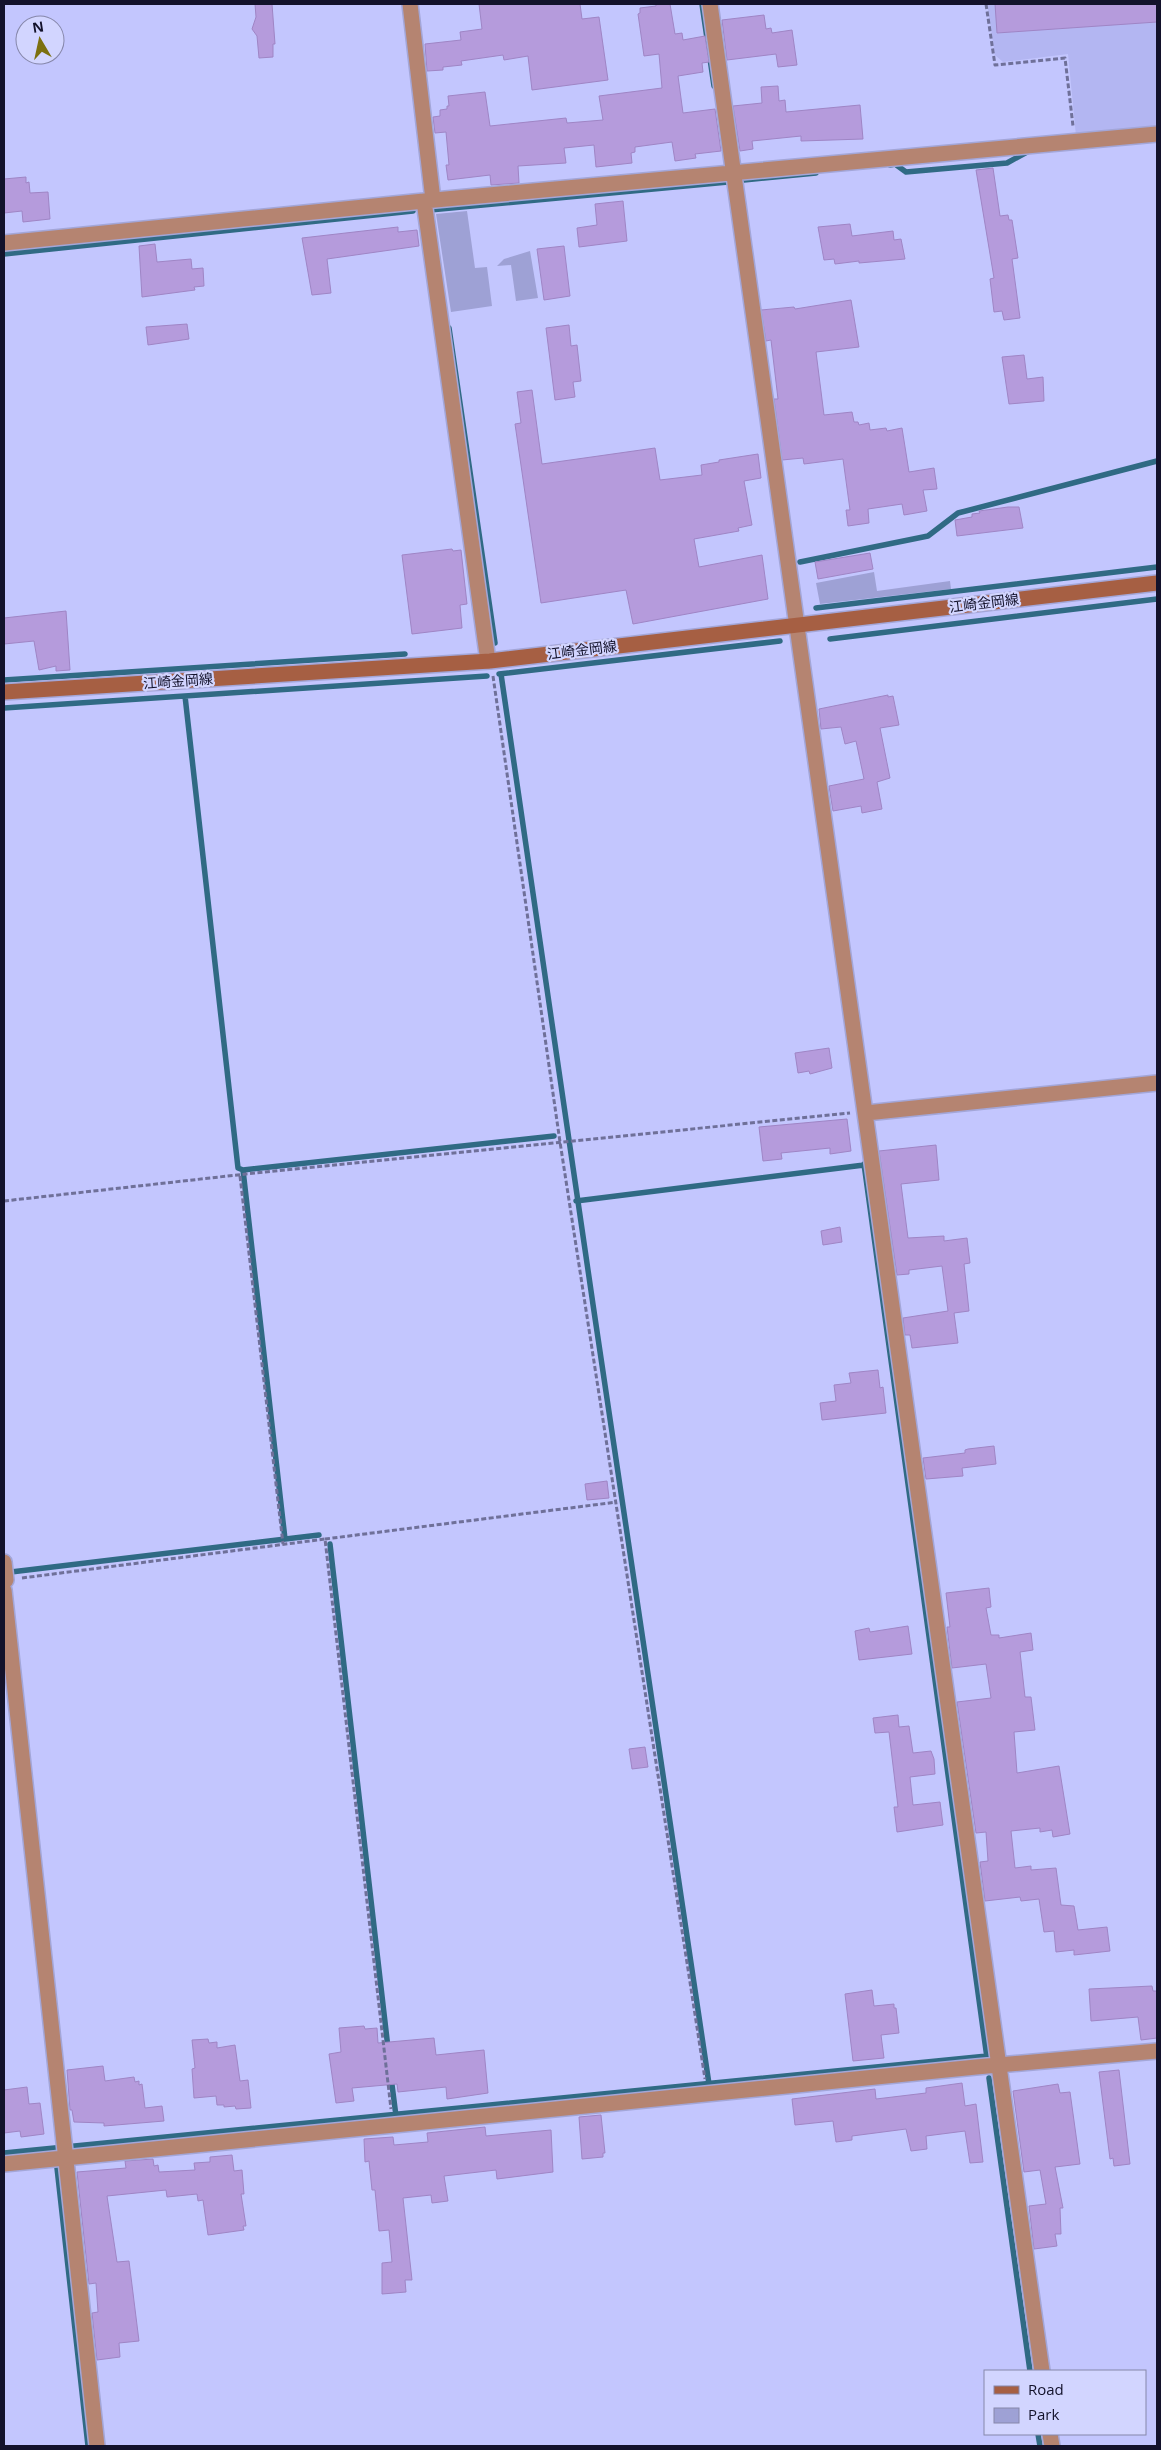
<svg xmlns="http://www.w3.org/2000/svg" width="1161" height="2450" viewBox="0 0 1161 2450" font-family="'Open Sans','Noto Sans JP',sans-serif">
  <style>
    .built { fill: #b3b6f2 }
    .green { fill: #9ea1d5 }
    .lines { fill: none; stroke-linecap: round; stroke-linejoin: round }
    .stream { stroke: #306a84; stroke-width: 5.5 }
    .building { fill: #b59bdc; stroke: #9f85c5 }
    .street-casing { stroke: #a3a6d8; stroke-width: 18 }
    .secondary-casing { stroke: #a3a6d8; stroke-width: 18 }
    .path { stroke: #6f7099; stroke-width: 3; stroke-dasharray: 5 2.5; stroke-linecap: butt }
    .street { stroke: #b58471; stroke-width: 15 }
    .secondary { stroke: #a65f43; stroke-width: 15 }
    .labels { text-anchor: middle; stroke-width: 4.5; stroke-linejoin: round; paint-order: stroke }
    .street-label { font-size: 14px; fill: #13122b; stroke: #d2d5ff }
  </style>
  <rect width="100%" height="100%" fill="#c3c6fe"/>
  <path class="built" d="M987,4H1157V128L1076,136L1068,54L1003,62L995,55Z"/>
  <path class="green" d="M467,211L475,268L487,267L492,306L451,312L436,214Z
    M530,251L538,298L516,301L511,265L497,266L504,259Z
    M874,572L877,591L950,581L951,589L820,604L816,583Z"/>
  <g class="lines">
    <path class="stream" d="M702,4L714,86
      M890,165L895,164L906,172L1007,163L1027,152
      M744,180L816,173
      M430,210L728,182
      M4,254L413,211
      M449,328L495,643
      M800,562L928,536L958,513L1157,461
      M816,608L1157,567
      M830,639L1157,599
      M499,674L780,641
      M501,674C566,1145 642,1613 709,2084
      M4,680L405,654
      M185,696L238,1168L243,1170L554,1136
      M4,708L487,676
      M864,1164L987,2058
      M243,1170L285,1539
      M576,1201L864,1165
      M330,1544L388,2048
      M11,1572L319,1535
      M391,2077L396,2116
      M989,2078L1030,2371
      M4,2153L987,2056
      M57,2168L88,2446
      M1038,2434L1040,2446"/>
  </g>
  <path class="building" d="M255,4H272L275,44H273V57L259,58L257,36L252,29L256,17Z
    M479,4H580L582,19L599,17L608,80L532,90L528,56L504,60L503,55L461,61L462,65L443,67V70L427,71L425,44L461,40L460,32L482,29Z
    M656,4H670L675,34L682,33L683,40L705,36L709,62L702,63L703,72L678,76L683,113L715,109L721,151L695,154L696,158L675,161L672,142L635,147V152L631,153L632,163L596,167L594,145L564,148L566,163L518,166L519,183L491,185L490,175L448,180L446,165H449L446,132L435,133L433,117L440,116V110L447,109V106H449L448,96L485,92L490,126L566,118L567,123L603,120L599,96L662,88L659,54L644,56L638,14L640,13V8L656,6Z
    M995,4H1157V22L997,33Z
    M764,15L766,29L771,28L772,33L792,30L797,65L778,67L776,54L727,60L722,20Z
    M778,86L779,101L785,100L786,112L860,105L863,139L801,141V136L752,141L753,149L740,151L733,106L762,103L761,87Z
    M993,168L1000,216L1008,215L1009,220H1012L1018,258L1012,259L1020,318L1004,320L1002,311L994,312L990,279L994,278L976,170Z
    M26,177V183L29,182L30,193L48,192L50,219L23,222L22,211L4,213V179Z
    M623,201L627,241L579,247L577,228L597,225L595,204Z
    M850,224L852,236L893,231L894,240L901,239L905,259L859,263V261L835,264L834,259L824,260L818,227Z
    M398,227V232L417,230L419,246L327,259L331,293L312,295L302,238Z
    M155,244L157,262L191,259L192,269L203,268L204,286L194,287L195,290L142,297L139,246Z
    M564,246L570,296L544,300L537,249Z
    M851,300L859,347L816,352L824,415L852,412L854,422H858L859,425L869,423L870,430L886,428L887,431L902,428L909,472L934,468L937,489L923,490L927,511L904,515L902,504L868,509L869,523L848,526L846,510H850L843,459L804,464L803,458L782,460L774,399H778L771,340L766,341L761,310L794,307L795,309Z
    M187,324L189,339L148,345L146,327Z
    M569,325L571,346L577,345L581,381L573,382L575,397L555,400L546,328Z
    M1024,355L1027,379L1043,377L1044,401L1009,404L1002,357Z
    M532,390L542,464L655,448L660,480L702,475L701,465L719,462V460L758,454L761,478L744,481L752,525L738,528L739,531L694,539L699,567L762,555L768,599L633,624L626,590L541,603L515,424L521,423L517,392Z
    M1008,507H1019L1023,528L957,536L955,520L972,517V514L980,513L979,511Z
    M452,549L453,551L461,550L467,604L460,605L462,628L412,634L402,555Z
    M870,553L873,569L818,579L815,562Z
    M66,611L70,670L56,671V666L39,670L34,641L4,644V618Z
    M888,695V697L893,696L899,725L880,728L890,778L877,782L882,809L862,813L861,806L833,811L829,786L864,779L856,741L845,744L841,727L821,729L819,709Z
    M829,1048L832,1068L810,1074L809,1071L798,1073L795,1053Z
    M847,1119L851,1151L830,1154V1148L781,1153L782,1159L763,1161L759,1127Z
    M936,1145L939,1180L901,1184L908,1238L944,1236V1241L967,1238L970,1263L964,1264L969,1311L954,1313L958,1343L912,1348L910,1335H905L903,1318L948,1311L942,1266L909,1270V1274L897,1275L879,1151Z
    M840,1227L842,1242L823,1245L821,1231Z
    M878,1370L880,1388L883,1387L886,1413L822,1420L820,1403L836,1401L834,1385L851,1383L849,1373Z
    M994,1446L996,1464L962,1468L963,1476L926,1479L923,1458L965,1453V1450L968,1449Z
    M607,1481L609,1498L587,1500L585,1484Z
    M989,1588L991,1607L986,1608L991,1635H999V1638L1031,1633L1033,1650L1020,1652L1025,1697H1031L1035,1730L1014,1732L1017,1773L1059,1766L1070,1834L1053,1837L1052,1830L1040,1832V1828L1011,1831L1015,1868L1031,1866V1870L1056,1868L1061,1905L1074,1906L1078,1930L1107,1927L1110,1951L1074,1955V1950L1056,1952L1054,1931L1044,1932L1039,1899L1021,1901L1020,1897L985,1901L980,1862L988,1861L986,1832L976,1833L957,1702L991,1698L986,1664L952,1668L947,1627H950L946,1593Z
    M908,1626L912,1654L859,1660L855,1631L869,1628L870,1632Z
    M898,1715L899,1727L909,1726L913,1753L931,1751L934,1759L935,1774L910,1777L913,1805L940,1802L943,1825L897,1832L894,1807H898L889,1732L875,1733L873,1718Z
    M645,1747L648,1767L632,1769L629,1749Z
    M1152,1986L1153,1991H1157V2038L1141,2040L1138,2017L1091,2021L1089,1989Z
    M872,1990L874,2006L894,2004V2008H896L899,2033L881,2035L884,2058L853,2061L845,1994Z
    M364,2026L365,2029L377,2028L378,2043L434,2038L436,2055L484,2050L488,2093L447,2099L446,2087L398,2092L397,2084L352,2088L354,2101L336,2103L329,2054L341,2052L339,2028Z
    M208,2039L209,2043L217,2042V2048L235,2045L240,2081L248,2080L251,2108L236,2109L235,2106L224,2107V2105H217L216,2096L194,2098L192,2069L195,2068L192,2040Z
    M103,2066L105,2081L134,2077L135,2082L139,2081V2085L142,2084L145,2108L162,2106L164,2121L104,2126V2123L74,2122L72,2110H70L67,2070Z
    M1119,2070L1130,2164L1114,2166L1113,2158L1110,2159L1099,2072Z
    M962,2083L965,2106L976,2104L983,2162L970,2163L965,2131L926,2136L927,2149L911,2151L906,2129L852,2136V2140L836,2142L833,2121L795,2125L792,2099L875,2089L876,2099L926,2093V2088Z
    M1058,2084L1060,2093L1070,2092L1080,2164L1055,2167L1063,2208H1060L1061,2234H1055L1057,2246L1034,2249L1029,2206L1046,2204L1040,2170L1024,2172L1013,2091Z
    M27,2087L29,2104L40,2103L44,2134L21,2137L20,2131L4,2133V2090Z
    M601,2115L605,2153H603V2157L582,2159L579,2117Z
    M485,2127L486,2136L551,2130L553,2172L497,2179L496,2170L444,2176L448,2201L432,2203L431,2195L403,2198L412,2280H405L406,2292L382,2294V2263L392,2262L389,2230L379,2231L375,2190H372L369,2161L365,2162L364,2139L393,2137L394,2145L428,2142L427,2133Z
    M232,2155L234,2171L242,2170L244,2194H241L246,2226H243L244,2230L208,2235L203,2200L198,2201L197,2194L167,2197L166,2190L107,2196L117,2262L129,2261L139,2341L119,2343L120,2357L97,2360L92,2313L98,2312L96,2283L89,2284L77,2172L126,2168L125,2161L153,2159L154,2166L158,2165L159,2172L195,2170L194,2163L210,2162V2157Z"/>
  <g class="lines">
    <defs>
      <path id="street" d="M410,4L433,200
        M710,4C817,793 932,1582 1042,2371
        M424,201L488,661
        M4,243L424,201L1157,134
        M866,1113L1157,1083
        M4,1562L6,1580
        M4,1590L97,2446
        M4,2164L976,2067L1157,2051
        M1050,2434L1052,2446"/>
      <path id="secondary" d="M4,692L490,661L1157,583"/>
    </defs>
    <use href="#street" class="street-casing"/>
    <use href="#secondary" class="secondary-casing"/>
    <path class="path" d="M986,4L995,65L1065,58L1073,126
      M493,676L560,1142L705,2079
      M240,1176L283,1544
      M4,1201L246,1174L850,1113
      M325,1539L617,1502
      M22,1578L325,1539L391,2109"/>
    <use href="#street" class="street"/>
    <use href="#secondary" class="secondary"/>
  </g>
  <g class="labels">
    <g class="street-label">
      <text transform="translate(984 603) rotate(-7)" y="5">江崎金岡線</text>
      <text transform="translate(582 650) rotate(-7)" y="5">江崎金岡線</text>
      <text transform="translate(178 681) rotate(-4)" y="5">江崎金岡線</text>
    </g>
  </g>
  <rect width="1161" height="2450" fill="none" stroke="#13122b" stroke-width="10"/>
  <rect x="984" y="2370" width="162" height="65" fill="#d2d5ff" stroke="#8687aa"/>
  <rect x="994" y="2386" width="25" height="8" fill="#a65f43" stroke="#8687aa"/>
  <text x="1028" y="2395" font-size="15" fill="#13122b">Road</text>
  <rect x="994" y="2408" width="25" height="15" fill="#9ea1d5" stroke="#8687aa"/>
  <text x="1028" y="2420" font-size="15" fill="#13122b">Park</text>
  <g transform="translate(40 40) rotate(351)"><circle r="24" fill="#d2d5ff" stroke="#8687aa"/>
  <path d="M0-4L9 19L0 12L-9 19Z" fill="#7c7010"/>
  <text y="-8" font-size="14" font-weight="bold" text-anchor="middle" fill="#13122b">N</text>
  </g>
</svg>
